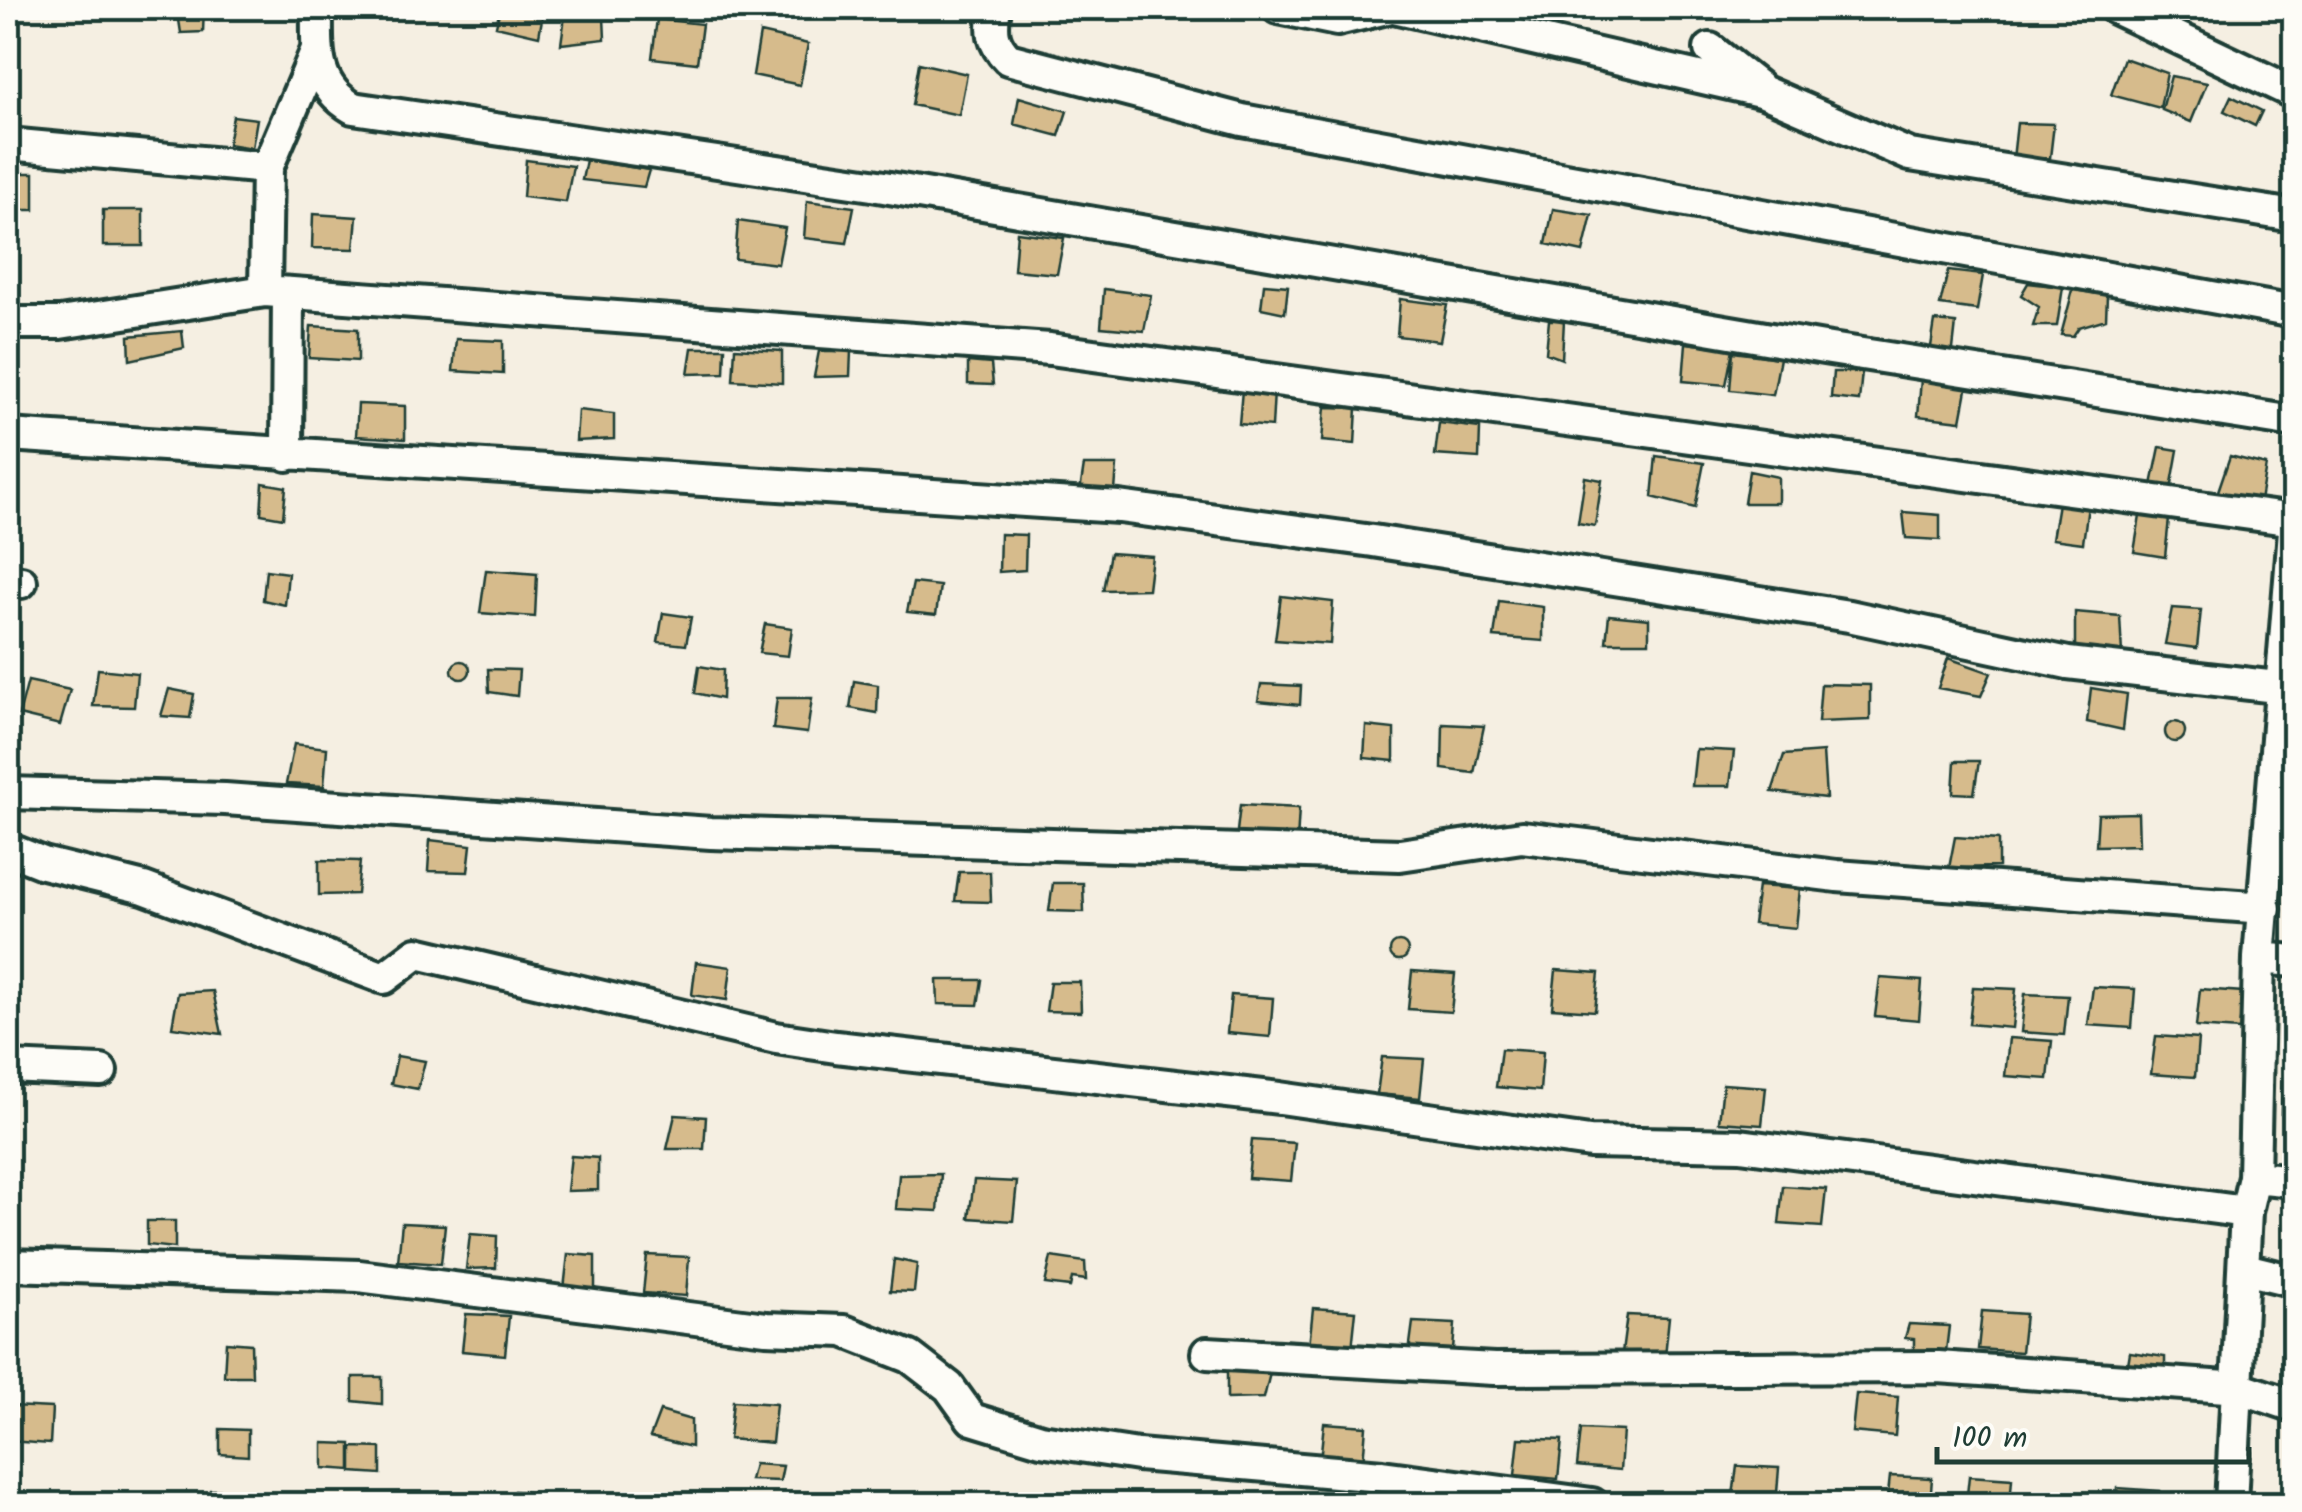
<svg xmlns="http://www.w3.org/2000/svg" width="2302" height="1512" viewBox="0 0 2302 1512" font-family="Kalam,sans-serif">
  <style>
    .building { fill: #d6bb8c; stroke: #1f3d34; stroke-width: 2.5 }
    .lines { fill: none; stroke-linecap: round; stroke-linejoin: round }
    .minor-casing { stroke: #1f3d34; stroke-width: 38 }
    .minor { stroke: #fdfcf7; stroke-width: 30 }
  </style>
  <rect width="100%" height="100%" fill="#f5efe2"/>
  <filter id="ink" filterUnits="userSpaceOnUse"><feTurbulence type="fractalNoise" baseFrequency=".01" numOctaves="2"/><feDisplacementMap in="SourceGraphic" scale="20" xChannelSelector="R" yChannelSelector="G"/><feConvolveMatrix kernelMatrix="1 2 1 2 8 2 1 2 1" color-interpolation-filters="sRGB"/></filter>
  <g filter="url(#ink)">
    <path class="building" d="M144,8H204L203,32L181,33L179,20L142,16Z
      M500,8H544L539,36L496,26Z
      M565,16L604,17L605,39L561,44Z
      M657,19L702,24L697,63L652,58Z
      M760,33L808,44L800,85L753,75Z
      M2124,58L2167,73L2160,108L2111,95Z
      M919,63L967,74L959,115L912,105Z
      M2171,76L2207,83L2191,122L2162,110Z
      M2231,96L2262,111L2255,126L2224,111Z
      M1019,97L1067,111L1059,136L1014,124Z
      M233,116L257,119L252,148L228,144Z
      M2017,123L2054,124L2050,158L2013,159Z
      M526,160L573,166L566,202L523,197Z
      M586,160L649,170L644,187L582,180Z
      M8,173H34V210H8Z
      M807,201L854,207L847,243L804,238Z
      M1553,209L1592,215L1583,252L1546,244Z
      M103,210H143V246H103Z
      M313,214L357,217L354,249L312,248Z
      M738,221L785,228L778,264L735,259Z
      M1017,232L1064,238L1057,274L1014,270Z
      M1948,271L1983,275L1977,310L1940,305Z
      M2028,283L2063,287L2057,326H2033L2039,307L2021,295Z
      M1264,284L1288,286L1285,313L1261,308Z
      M1104,289L1151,295L1144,331L1101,327Z
      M2073,290L2107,295L2106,319L2079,327L2073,336L2061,335Z
      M1400,299L1447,305L1440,341L1397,336Z
      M1549,320H1564L1562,359L1546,353Z
      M1935,321L1956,323L1952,358L1930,353Z
      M311,326L358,329V361L309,358Z
      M182,331L184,348L130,360L129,336Z
      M456,339L503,341V374L453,371Z
      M1686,343L1733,349L1726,385L1683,381Z
      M692,348H725L724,373L688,374Z
      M735,348L782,351V383L733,380Z
      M819,351H851L850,376L814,377Z
      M1733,352L1780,358L1773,395L1730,390Z
      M968,362L991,364L993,385L968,384Z
      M1833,372H1862L1859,401L1831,398Z
      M1921,379L1968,384L1961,421L1918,416Z
      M1242,390L1274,391L1272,427L1239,424Z
      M358,404L405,406V439L356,436Z
      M1325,407L1357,408L1355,444L1322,441Z
      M578,410L614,414V439L576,441Z
      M1439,423L1480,428L1479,458L1435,455Z
      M2160,447L2178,450L2171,489L2152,485Z
      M1656,456L1704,463L1695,508L1652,497Z
      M2230,456L2266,465L2260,501L2216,497Z
      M1084,465H1117L1115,491H1080Z
      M1749,471L1778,477V503H1744Z
      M1585,477L1602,480L1595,526L1578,523Z
      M263,483L286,487L283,518L261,514Z
      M2058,503L2088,506L2083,543L2052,539Z
      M1903,512L1940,515V540L1906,538Z
      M2140,516L2169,519L2165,557L2134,552Z
      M1000,534L1026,535L1025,570L999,572Z
      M1110,553L1152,556L1148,589L1103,590Z
      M266,570L288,573L285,605L263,600Z
      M486,570L537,574L535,617L480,613Z
      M913,583L940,586L936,615L907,612Z
      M1281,596L1333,602L1330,644L1275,640Z
      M1499,601L1543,607V641L1494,637Z
      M2172,608L2201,610L2197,648L2165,644Z
      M2075,612L2120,616L2122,654L2075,647Z
      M663,613L691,617L686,645L658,642Z
      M1609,615L1649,619V642H1606Z
      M765,624L792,628L788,656L759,653Z
      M1948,658L1991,673L1981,696L1938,688Z
      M452 670a9 9 0 1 1 18 0a9 9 0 1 1-18 0Z
      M699,666L723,670L722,699L695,693Z
      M98,669L137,673L134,707L93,706Z
      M488,669L519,670L517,696L489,692Z
      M28,681L70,690L60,725L19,715Z
      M854,681L878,685L877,713L850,708Z
      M1261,684L1301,686L1300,705L1258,701Z
      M1821,684L1870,685V720L1818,722Z
      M2091,688L2127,694L2123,730L2087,722Z
      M169,689L194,694L190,718L161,716Z
      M777,698H812L807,733L773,729Z
      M2165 732a10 10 0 1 1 20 0a10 10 0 1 1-20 0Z
      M1443,724L1484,726L1474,773L1442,769Z
      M1366,726L1394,729V761L1364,758Z
      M294,744L327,748L324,786L286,784Z
      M1696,749L1734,751L1730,786H1692Z
      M1823,752L1826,798L1772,792L1784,755Z
      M1955,761H1979L1974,794L1953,793Z
      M1240,805L1299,808L1297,842L1236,840Z
      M2138,813L2139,845L2096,846L2098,814Z
      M1955,837L1998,840V867L1949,868Z
      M430,840L471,845L468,872L428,871Z
      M319,860L360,861L357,894L319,895Z
      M959,872H990L991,902L955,901Z
      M1053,883H1083L1084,912L1049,911Z
      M1758,886L1800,889L1796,928L1753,924Z
      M1390 951a9 9 0 1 1 18 0a9 9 0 1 1-18 0Z
      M696,962L731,967L727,1000L692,995Z
      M1556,970L1599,973L1595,1011L1552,1008Z
      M1412,971L1455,974L1451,1012L1408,1009Z
      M1880,978L1922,981L1919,1020L1875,1016Z
      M937,980H982L978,1005L938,1004Z
      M1050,982H1080L1081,1012L1046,1011Z
      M1973,987L2016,989L2012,1028L1969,1024Z
      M2093,987L2135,989L2132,1028L2088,1025Z
      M2200,989L2243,992L2239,1030L2196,1027Z
      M213,991L222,1034L172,1027L178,993Z
      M2025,994L2068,996L2064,1035L2021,1032Z
      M1231,995L1273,998L1270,1037L1227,1033Z
      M2156,1036L2198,1039L2195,1077L2151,1074Z
      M2009,1038L2052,1041L2048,1079L2005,1076Z
      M1501,1049L1543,1052L1540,1091L1496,1087Z
      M397,1056L425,1061L418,1089L391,1084Z
      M1382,1057L1424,1059L1420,1098L1377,1094Z
      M2282,1082L2294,1084V1116L2281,1114Z
      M1723,1084L1766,1087L1762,1125L1719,1122Z
      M675,1115L706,1117L704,1149H667Z
      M1252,1140L1295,1143L1291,1181L1248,1178Z
      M571,1156L598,1158V1190L567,1191Z
      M941,1174L938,1211L896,1209L899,1175Z
      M974,1180L1017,1182L1013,1221L969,1218Z
      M1783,1186L1826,1189L1822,1227L1779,1224Z
      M147,1221H175V1248L147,1245Z
      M402,1223L445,1225L441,1264L398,1261Z
      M470,1234L497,1236L496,1268L466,1269Z
      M568,1254L595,1256V1288L564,1289Z
      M647,1255L689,1257L686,1296L643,1293Z
      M1051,1257L1085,1262L1086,1280L1072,1278L1070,1287L1045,1284Z
      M894,1259L917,1264L914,1292L890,1291Z
      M1313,1308L1356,1311L1352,1349L1309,1346Z
      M1982,1311L2025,1314L2021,1352L1978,1349Z
      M466,1314L509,1316L505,1355L462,1351Z
      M1627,1315L1669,1317L1665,1356L1622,1353Z
      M1413,1322L1455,1324L1452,1363L1408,1359Z
      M1909,1324L1949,1326L1945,1360L1914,1358V1339L1905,1338Z
      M226,1342L251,1344L252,1376H224Z
      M2130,1352L2165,1357V1370H2127Z
      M1227,1371L1270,1373L1264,1398L1227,1399Z
      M353,1377H382V1404L353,1401Z
      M1856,1394L1898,1397L1895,1436L1852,1432Z
      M733,1401L776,1404L772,1443L729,1439Z
      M11,1406L52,1408L50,1444L8,1441Z
      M660,1411L691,1420V1447L650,1437Z
      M1324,1423L1366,1426L1363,1464L1320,1461Z
      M220,1429L248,1430V1456L220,1454Z
      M1581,1429L1623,1431L1620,1470L1577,1466Z
      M1519,1438L1562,1440L1558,1479L1515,1475Z
      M323,1443L351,1444V1470L323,1468Z
      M352,1447L381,1448V1474L352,1472Z
      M754,1464L783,1466L780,1481L750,1480Z
      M1737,1466L1779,1468L1776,1504L1732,1503Z
      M1890,1476L1932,1478L1930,1504H1887Z
      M1969,1476L2012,1479L2010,1504H1966Z
      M2117,1488L2160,1491L2159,1504H2115Z
      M210,1490H224L223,1504H209Z
      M514,1491L542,1493L541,1504H510Z
      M551,1497L580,1498L579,1504H549Z
      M601,1497L629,1501V1504H599Z"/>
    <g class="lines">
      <defs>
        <path id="minor" d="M317,8C317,49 313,85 353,108L872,185L1824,348L2294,422
          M995,8C991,30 992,43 1008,59L1242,120L2294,312
          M1278,8L1337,20L1387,8
          M1398,8L1764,92L1910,155L2294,216
          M2115,8L2294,93
          M1710,49L1758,87
          M8,144L267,168L317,50
          M265,291L267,168
          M8,323H60L265,291L1050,349L2294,520
          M8,435L1119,507L1373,541L1849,616L2068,663L2294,689
          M287,455L288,293
          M8,581L21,582
          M8,793L225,799L711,833L1400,855L1522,837L1837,876L2265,908
          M8,849L43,863L144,888L384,978L417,953L776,1038L836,1047L1280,1098L1590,1142L1740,1145L2246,1212
          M2259,958L2294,961
          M8,1067L101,1071
          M2254,1177L2294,1181
          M8,1265L359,1276L766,1328L844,1331L910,1357L949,1387L972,1419L1041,1440L1138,1455L1382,1476L1592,1504
          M2245,1269L2294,1281
          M1207,1353L1494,1369L1938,1367L2241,1388L2294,1406
          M2231,1504L2246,1212L2254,1177L2259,958L2294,531"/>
      </defs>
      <use href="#minor" class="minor-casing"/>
      <use href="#minor" class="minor"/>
    </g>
  </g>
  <rect width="2302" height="1512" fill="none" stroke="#fdfcf7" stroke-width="40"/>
  <rect x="20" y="20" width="2262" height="1472" fill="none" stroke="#1f3d34" stroke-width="4" filter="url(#ink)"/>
  <path d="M1937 1447v15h312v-15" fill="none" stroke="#1f3d34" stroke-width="5"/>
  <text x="1952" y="1447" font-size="30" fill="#1f3d34" stroke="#fdfcf7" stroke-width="8" paint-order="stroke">100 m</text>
</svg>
